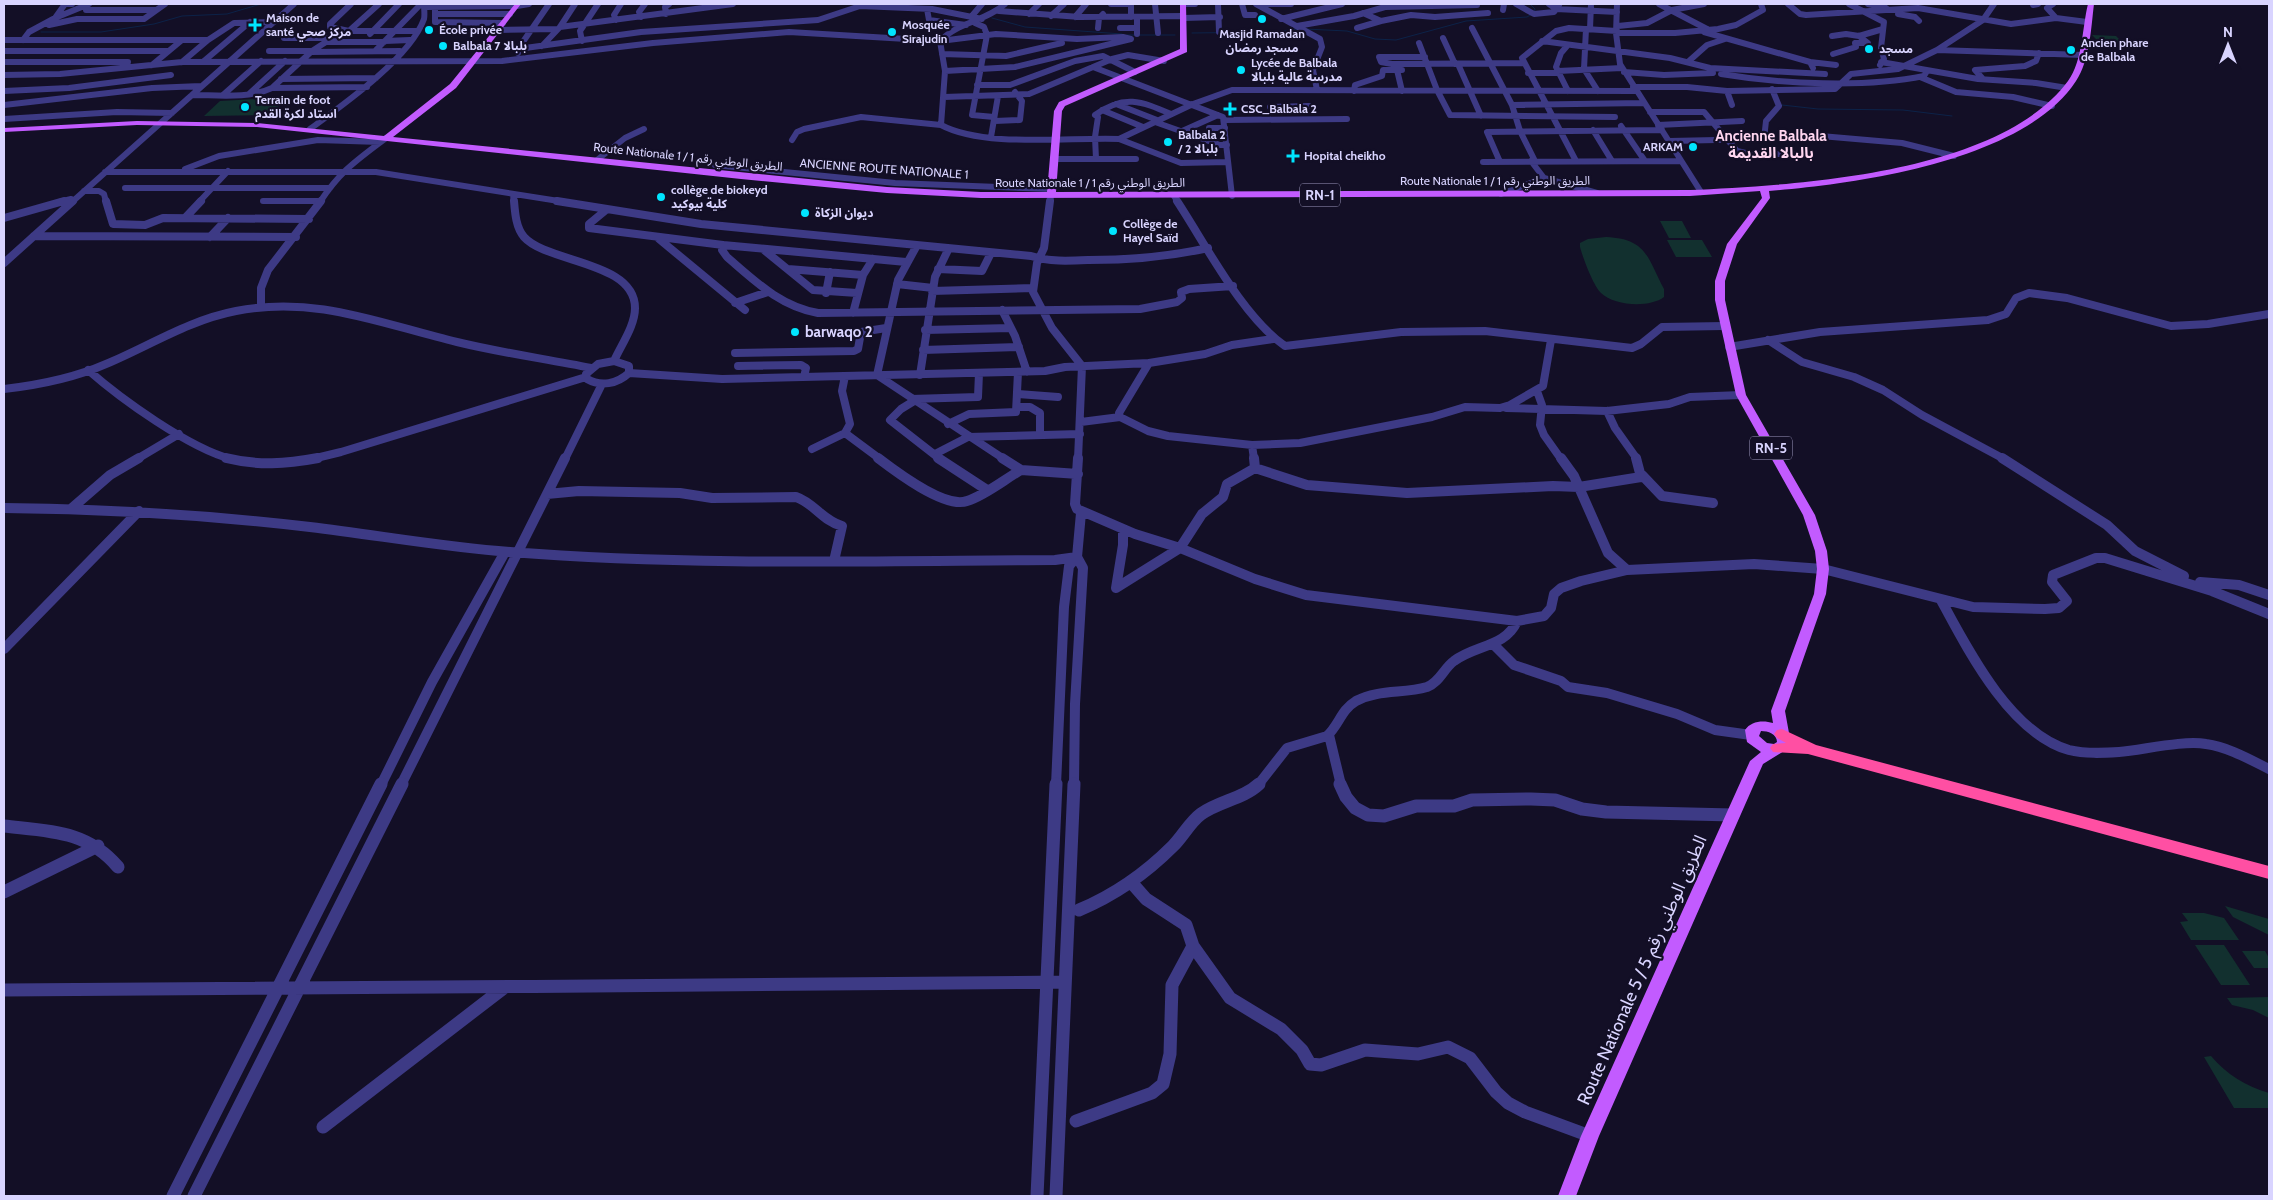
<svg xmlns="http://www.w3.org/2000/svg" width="2273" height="1200" viewBox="0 0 2273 1200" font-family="Cabin,'Noto Sans Arabic',sans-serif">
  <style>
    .green { fill: #12302f }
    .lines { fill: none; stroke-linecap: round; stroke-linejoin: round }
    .stream { stroke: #0c2248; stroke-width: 1 }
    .minor-far3 { stroke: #3d3a85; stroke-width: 6 }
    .minor-far2 { stroke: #3d3a85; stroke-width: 8 }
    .minor-far1 { stroke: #3d3a85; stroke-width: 10 }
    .minor { stroke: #3d3a85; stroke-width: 13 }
    .major { fill: #c25bff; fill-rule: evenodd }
    .highway { fill: #ff4fa3; fill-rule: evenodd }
    .poi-dot { fill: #00e5ff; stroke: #130f26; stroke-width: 2 }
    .labels { text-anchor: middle; stroke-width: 4.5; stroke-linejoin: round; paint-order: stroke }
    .far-poi-label { font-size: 12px; font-weight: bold; fill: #d9d4ff; stroke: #130f26; text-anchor: start }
    .far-street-label { font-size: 12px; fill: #d9d4ff; stroke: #130f26 }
    .shield { fill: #130f26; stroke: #9e99be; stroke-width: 1 }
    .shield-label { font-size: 14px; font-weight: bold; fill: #d9d4ff }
    .far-quarter-label { font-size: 15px; font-weight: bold; fill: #ffd6f0; stroke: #130f26 }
    .poi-label { font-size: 15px; font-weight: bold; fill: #d9d4ff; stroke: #130f26; text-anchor: start }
    .near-street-label { font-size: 18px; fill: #d9d4ff; stroke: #130f26 }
  </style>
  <rect width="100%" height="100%" fill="#130f26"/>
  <path class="green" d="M2092,35L2116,36L2128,48L2104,47Z
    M291,97L267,115L204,116L220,101Z
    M1660,221H1682L1691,238H1669Z
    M1606,237C1647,239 1647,257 1664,289V297C1650,308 1614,306 1601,293C1593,285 1583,258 1580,247V243L1588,239Z
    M1667,240H1702L1712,257H1676Z
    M2225,906L2269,919V935L2233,917Z
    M2182,913H2204L2224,918L2239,940H2191L2180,922L2188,921Z
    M2195,945H2224L2250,985H2221Z
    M2242,951H2265L2269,958V968H2254Z
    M2269,997V1018L2253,1010L2232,1005L2227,998Z
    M2211,1056C2227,1075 2246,1086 2269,1093V1108H2234L2204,1057Z"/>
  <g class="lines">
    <path class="stream" d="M992,18L1025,27L1122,34
      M1305,29L1347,31L1375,39L1396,40L1466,21L1527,17L1534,13L1535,9L1530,4
      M41,32H101L154,24L182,16L227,14L261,4
      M1192,33L1271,32L1300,29
      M1127,35H1175
      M1782,105L1818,109L1903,110L1952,116"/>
    <path class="minor-far3" d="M351,4L330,24V27L349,31H418
      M435,4V22L503,23
      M1111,4H1131V17
      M1155,4L1158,33
      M1183,4H1195
      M1218,4L1219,32
      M1242,4L1245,15H1255
      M1256,4L1320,39L1322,47L1313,70L1317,90
      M1258,4H1291
      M1516,4L1534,14L1554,12L1559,5
      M1549,4L1556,9L1617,12
      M1617,4L1616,33L1620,64L1701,192
      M1659,4L1707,29
      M1788,4L1800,14L1806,15L1918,8L2011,24L2056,18L2087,22
      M1849,4L1884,22L1881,48L1884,59L1880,65
      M1868,4L1886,8
      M2053,4L2047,8L2056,18
      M2033,5L2038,4
      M517,6L529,4
      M426,7L516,6
      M927,9L929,20L966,25
      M86,10H156
      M1503,10L1504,4
      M999,11L1080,17L1183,16
      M1363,13L1381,21L1411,15L1435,17L1488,13
      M435,14H510
      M666,14L665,7L669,4
      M1029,14L1039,4
      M1898,14L1915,17L1919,21
      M1051,16L1064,4
      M641,17L639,12L645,4
      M971,17L982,4
      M1075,17L1086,4
      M1137,17V34
      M55,18L89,4
      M1183,18L1220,17
      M77,19H144L165,4
      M1281,19L1342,4
      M616,20L614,15L621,4
      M975,23L984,27L987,35L972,115L994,117
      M49,25L77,19
      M1297,26L1354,16L1385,7L1477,5
      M1618,26L1647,23L1672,10L1704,4
      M560,27L733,4
      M1098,28L1099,18L1103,14
      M1120,28H1137
      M1357,28L1381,21
      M1472,28L1512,105L1520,131L1535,161
      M1586,29L1584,69L1598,91
      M1590,29L1591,4
      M498,30L557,29
      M349,31L379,4
      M1704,32L1810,62L1813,68
      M1616,33H1675L1718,29L1736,25L1763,10L1761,4
      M370,34L399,4
      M1832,36L1846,34L1859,36L1883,29
      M284,38H330
      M1443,38L1455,64
      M4,40H182L152,65
      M23,40L29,32L55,18L65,4H72
      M182,40H208L234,23L274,22
      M385,41L410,40
      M582,41L580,31L598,4
      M1542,41L1670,58L1710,68L1825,74
      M325,42H384
      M1419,43L1437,90L1450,115L1615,117
      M542,46L560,27L575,4
      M1567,46L1561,53L1556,67L1568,91
      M518,49L641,32L818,20L860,6L932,9L982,19
      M1937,50L2083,55
      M4,51H168
      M269,51H312
      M375,51L421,4
      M311,52L400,51
      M518,53V49L549,4
      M942,54L1006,56L1062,43
      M1833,54L1856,47L1855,43H1868L1859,36
      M1425,57H1379L1381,62L1392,64L1524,63
      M204,61L250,22
      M1689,61L1707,45L1725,39
      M4,62H128
      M182,62L208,40
      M1810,62L1836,65
      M1881,62L1978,79L2036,83L2067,88
      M1458,64L1481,116
      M1093,67L1223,117L1232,196
      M1397,70L1402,91
      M1558,71L1622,68
      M1624,72L1664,75L1713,73L1711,69
      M1528,73H1559
      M1721,74C1781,84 1865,88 1924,76L1927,71
      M4,75L60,74L182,62L502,61L653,43L789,32L940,41L996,34L1077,39L1123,37L1131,39L1015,67L945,71
      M1920,77L1956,92L2013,97L2052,106
      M281,79L376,78
      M1983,79L1975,70L2025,66L2036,61L2039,53
      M977,85H1010L1075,61L1103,56L1135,72
      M1633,87H1687L1727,91L1835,89L1851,74L1898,69L1937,50L1983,20L1994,4
      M272,88L367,87
      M4,91L69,88L171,75
      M1354,91L1355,85L1382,76L1383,70H1402
      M1727,91L1732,105
      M249,94L285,61
      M192,95C217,95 249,99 272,88L312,51L343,31
      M223,95L261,61
      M944,97L1029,94L1112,59L1128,55L1164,61
      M1116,104L1157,120
      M4,105L152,88L201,86
      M1512,105L1644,103
      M1270,107L1309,106
      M1102,110L1143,127
      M1650,112H1704L1737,151L1750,154H1797
      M4,119L117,112L172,113
      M1225,120L1347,119
      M995,121L1020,120L1022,101L1015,92
      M1155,122L1220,145H1227
      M941,125L945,71L940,41C958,22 986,21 1005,4
      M1658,125L1742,121
      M1621,126L1645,161
      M1209,128H1225
      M310,129C343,105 410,58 424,19C425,15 424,9 424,4
      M1593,130L1612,161
      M1180,132L1218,115
      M1809,135L1902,143L1954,156
      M991,137L998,96
      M792,140L797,132L804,129L861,117L941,125C984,148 1069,137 1119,139
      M1669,141L1764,139L1766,121L1779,106L1772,89
      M1053,159H1136
      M1096,159L1095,137L1098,117L1095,115C1124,94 1141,101 1171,114
      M597,160L625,138L644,129
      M1531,161L1544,178L1597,193
      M1576,161L1522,58L1556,31L1569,28L1617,31
      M1228,162L1181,163L1119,139L1193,104L1232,90L1637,91
      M1483,162L1681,161
      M1500,162L1487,132L1662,130
      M715,165L895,183L1051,189
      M185,169L219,156L318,140L380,142
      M105,172H376L565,202
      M125,188H330
      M84,191H99L104,194L106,202
      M1501,194L1544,178
      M513,195L514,202
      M1174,196L1178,202
      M263,201H321
      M59,202L71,199
      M72,202L294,4
      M199,202L228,171
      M320,202C340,171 357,160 386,138
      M1050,202L1051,196"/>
    <path class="minor-far2" d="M106,201L113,224L145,225L163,218L309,219
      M514,201C515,213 516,228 524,237C547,263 635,261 635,308C635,326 621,345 614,361
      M557,201L701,224L1031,256C1050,262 1068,261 1089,260C1129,260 1168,257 1208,248
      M1050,201L1044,248L1037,263L1033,292L1052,328L1082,366L1078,459
      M1177,201C1206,245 1242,316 1285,346L1401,332L1485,331L1632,348L1641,344L1662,327L1724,326
      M606,210L589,224V228L723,245L906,262
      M4,218L64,201
      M185,218L201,201
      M34,236L296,237
      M210,237L228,218
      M659,239L745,310
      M723,245L722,250L727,257C756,282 780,306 818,313L1140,309L1177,302L1182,298L1181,292L1189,289L1233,286
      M916,247L898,280L877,375L1004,459
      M764,250L813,290L857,293
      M4,263L73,201
      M788,269L863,275
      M938,269L982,271L991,253
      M897,284L933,288
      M932,291L1033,288
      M826,293L830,272
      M735,303L768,292
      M261,306V288L268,270L321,201
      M1002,310L1015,336L1027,372
      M853,313L863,275L873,259
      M925,330L1011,328
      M1768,340L1802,362L1854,377L1883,390L1922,415L2004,459
      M1729,347L1820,332L1988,320L2006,314L2016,298L2029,293L2067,298L2171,326L2208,324L2269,314
      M923,350L1019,347
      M735,353L854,351L858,349L861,332L886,328
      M614,361L629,366V373C617,384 601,387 587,379L586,374L598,364Z
      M738,366L801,365L806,368L804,377
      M88,370C121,399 189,448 231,459
      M629,373L722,379L1045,371L1065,367L1149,363
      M920,375L935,277L948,250
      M4,389C39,385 74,378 106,364C149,346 189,320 236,311C316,295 381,324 457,342C502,353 547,359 591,368
      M1537,391L1542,405L1540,425L1544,435L1561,459
      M1018,394L1058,397
      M911,399L978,397L979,373
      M914,401L901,409L890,420L940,459
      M1018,407H1030L1040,413V435
      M1506,408L1607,411L1669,404L1690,397L1741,395
      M1607,411L1615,428L1637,459
      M1120,417L1119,413L1149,363L1205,354L1232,345L1273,339
      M1081,422L1120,417L1148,431L1168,436L1252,445L1300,443L1432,417L1465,407L1500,408L1510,405L1543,386L1551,340
      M948,424L969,414L1016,412L1018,372
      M845,433L880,459
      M1252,445L1254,459
      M812,449L845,433L850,424L842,391L845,376
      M935,454L968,437L1080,434
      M137,459L179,434
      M312,459L341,452L586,377
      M565,459L602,384"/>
    <path class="minor-far1" d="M226,458C258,466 286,464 318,458
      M878,458C895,471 945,509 967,501C984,496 1005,479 1021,470
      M938,458L987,490
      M1002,458L1021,470L1078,474
      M1078,458L1075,504L1077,509L1135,534L1180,548L1255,579L1306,595L1517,621L1544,616L1551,608L1554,594L1561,588L1581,581L1627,570L1754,564L1823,569L1973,607L2045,609L2059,608L2067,601L2052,582L2053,575L2096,558H2105L2212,591L2269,614
      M1561,458L1574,476L1608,553L1627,570
      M2002,458L2107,525L2135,551L2184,576
      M1255,468L1307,485L1407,493L1553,486L1579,487L1641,477L1636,458
      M1642,475L1662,496L1713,503
      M547,494L579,491L680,493L712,498L796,497C814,503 823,521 842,526L834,561
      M4,508C106,509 209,515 310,527C377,535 443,547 510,552C691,566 873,561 1055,560L1077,557
      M72,508L110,475L139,458
      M2200,582L2239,585L2269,595
      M1116,588L1180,548L1202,514L1223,497L1227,484L1255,468L1254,458
      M1116,588L1123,545V529
      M1941,600C1968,650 2010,733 2069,750C2085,754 2103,753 2119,752C2143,750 2183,740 2206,744C2228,747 2249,759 2269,769
      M1493,644L1514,665L1561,681L1568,687L1607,693L1677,714L1715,730L1751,735
      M4,649L139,511
      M1329,735L1341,785
      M381,785L432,682L505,552
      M401,785L565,458
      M1056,785L1064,607L1069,566L1077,557
      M1074,785L1075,704L1083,568L1077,557L1081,513
      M1258,785L1287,748L1327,736C1339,725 1341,710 1356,701C1379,689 1403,694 1427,687C1440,682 1444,668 1454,661C1475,645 1506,647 1517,621"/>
    <path class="minor" d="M1340,784L1346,797L1355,808L1368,815L1384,816L1416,806H1454L1472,800L1531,799L1555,800L1582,809L1606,812L1733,815
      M4,826C48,831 87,830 118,867
      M1131,882L1146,899L1186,925L1193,946L1230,998L1281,1029L1302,1050L1310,1064L1321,1065L1365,1050L1418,1054L1448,1047L1470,1058L1496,1092L1508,1103L1525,1112L1590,1136
      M4,892L98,846
      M1079,910C1115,895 1146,873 1173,846C1183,836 1190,822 1201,814C1219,801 1243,799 1259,784
      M4,990C358,985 711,988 1065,982
      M1076,1121L1152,1093L1163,1084L1170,1054L1172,985L1193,946
      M323,1127L505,987
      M173,1196L381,784
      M194,1196L402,784
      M1037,1196L1056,784
      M1056,1196L1074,784"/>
    <path class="major" d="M515,4H521L456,88L393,137L887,187L981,192H1047L1054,111L1059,102L1180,49V4H1186L1187,52L1065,106L1062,111L1056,192L1690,190C1798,185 1999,174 2068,81C2083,60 2082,28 2088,4H2094C2091,28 2090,60 2076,81C2024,161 1857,184 1769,191L1770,198L1737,244L1725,281V300L1746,395L1815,515L1827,551L1829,569L1826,594L1785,711L1791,744L1789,748L1763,764L1599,1136L1576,1196H1558L1581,1136L1750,761L1761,752L1747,742L1745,730C1751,721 1763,720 1773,723L1771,711L1814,594L1817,569L1815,551L1803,515L1736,395L1715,300V281L1727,244L1762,198L1760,191L1690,196L981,198L887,193L741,179L257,127L137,125L4,132V128L137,121L257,123L384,136L450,84ZM1761,731C1768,731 1777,734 1777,742L1774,744L1767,743L1759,736Z"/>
    <path class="highway" d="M1782,729L1816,745L2269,866V879L1808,754L1773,752L1770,748L1773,744L1786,743L1777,738L1774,734L1777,730Z"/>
  </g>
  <g class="poi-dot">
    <circle cx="1262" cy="19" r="5"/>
    <path d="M252.5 17.5h5v5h5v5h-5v5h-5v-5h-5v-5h5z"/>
    <circle cx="429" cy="30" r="5"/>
    <circle cx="892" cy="32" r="5"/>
    <circle cx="443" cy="46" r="5"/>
    <circle cx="1869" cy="49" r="5"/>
    <circle cx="2071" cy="50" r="5"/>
    <circle cx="1241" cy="70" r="5"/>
    <circle cx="245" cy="107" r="5"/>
    <path d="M1227.5 101.5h5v5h5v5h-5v5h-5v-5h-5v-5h5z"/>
    <circle cx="1168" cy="142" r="5"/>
    <circle cx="1693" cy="147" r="5"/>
    <path d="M1290.5 148.5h5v5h5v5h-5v5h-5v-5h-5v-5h5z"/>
    <circle cx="661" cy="197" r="5"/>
    <circle cx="805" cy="213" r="5"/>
    <circle cx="1113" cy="231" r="5"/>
    <circle cx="795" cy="332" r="5"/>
  </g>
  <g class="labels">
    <g class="far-poi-label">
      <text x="266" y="22">Maison de<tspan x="266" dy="14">santé مركز صحي</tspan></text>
      <text x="902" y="29">Mosquée<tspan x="902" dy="14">Sirajudin</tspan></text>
      <text x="439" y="34">École privée</text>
      <text x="1262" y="38" text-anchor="middle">Masjid Ramadan<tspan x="1262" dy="14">مسجد رمضان</tspan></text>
      <text x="2081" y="47">Ancien phare<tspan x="2081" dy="14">de Balbala</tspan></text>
      <text x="453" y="50">Balbala 7 بلبالا</text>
      <text x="1879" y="53">مسجد</text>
      <text x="1251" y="67">Lycée de Balbala<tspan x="1251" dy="14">مدرسة عالية بلبالا</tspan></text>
      <text x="255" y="104">Terrain de foot<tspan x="255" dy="14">استاد لكرة القدم</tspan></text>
      <text x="1241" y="113">CSC_Balbala 2</text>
      <text x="1178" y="139">Balbala 2<tspan x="1178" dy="14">/ بلبالا 2</tspan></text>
      <text x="1683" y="151" text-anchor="end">ARKAM</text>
      <text x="1304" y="160">Hopital cheikho</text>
      <text x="671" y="194">collège de biokeyd<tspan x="671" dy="14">كلية بيوكيد</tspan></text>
      <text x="815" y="217">ديوان الزكاة</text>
      <text x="1123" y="228">Collège de<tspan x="1123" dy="14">Hayel Saïd</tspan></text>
    </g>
    <g class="far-street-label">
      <text transform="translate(688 157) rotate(6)" y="4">Route Nationale 1 / الطريق الوطني رقم 1</text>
      <text transform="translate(884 169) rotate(4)" y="4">ANCIENNE ROUTE NATIONALE 1</text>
      <text x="1495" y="185">Route Nationale 1 / الطريق الوطني رقم 1</text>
      <text x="1090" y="187">Route Nationale 1 / الطريق الوطني رقم 1</text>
    </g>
    <g class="shield">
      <rect x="1300" y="183.5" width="40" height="23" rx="4"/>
      <rect x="1750" y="436.5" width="42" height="23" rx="4"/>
    </g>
    <g class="shield-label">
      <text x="1320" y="200">RN-1</text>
      <text x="1771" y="453">RN-5</text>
    </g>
    <g class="far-quarter-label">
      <text x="1771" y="141">Ancienne Balbala<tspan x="1771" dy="17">بالبالا القديمة</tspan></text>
    </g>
    <g class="poi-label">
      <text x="805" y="337">barwaqo 2</text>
    </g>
    <g class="near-street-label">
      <text transform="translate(1642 970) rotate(-66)" y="6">Route Nationale 5 / الطريق الوطني رقم 5</text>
    </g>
  </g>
  <rect width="2273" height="1200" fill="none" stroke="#d9d4ff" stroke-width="10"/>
  <g transform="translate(2228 45)" stroke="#130f26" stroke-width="4" paint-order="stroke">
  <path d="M0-4L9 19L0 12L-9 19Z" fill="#d9d4ff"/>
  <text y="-8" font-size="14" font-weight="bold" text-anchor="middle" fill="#d9d4ff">N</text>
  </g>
</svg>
